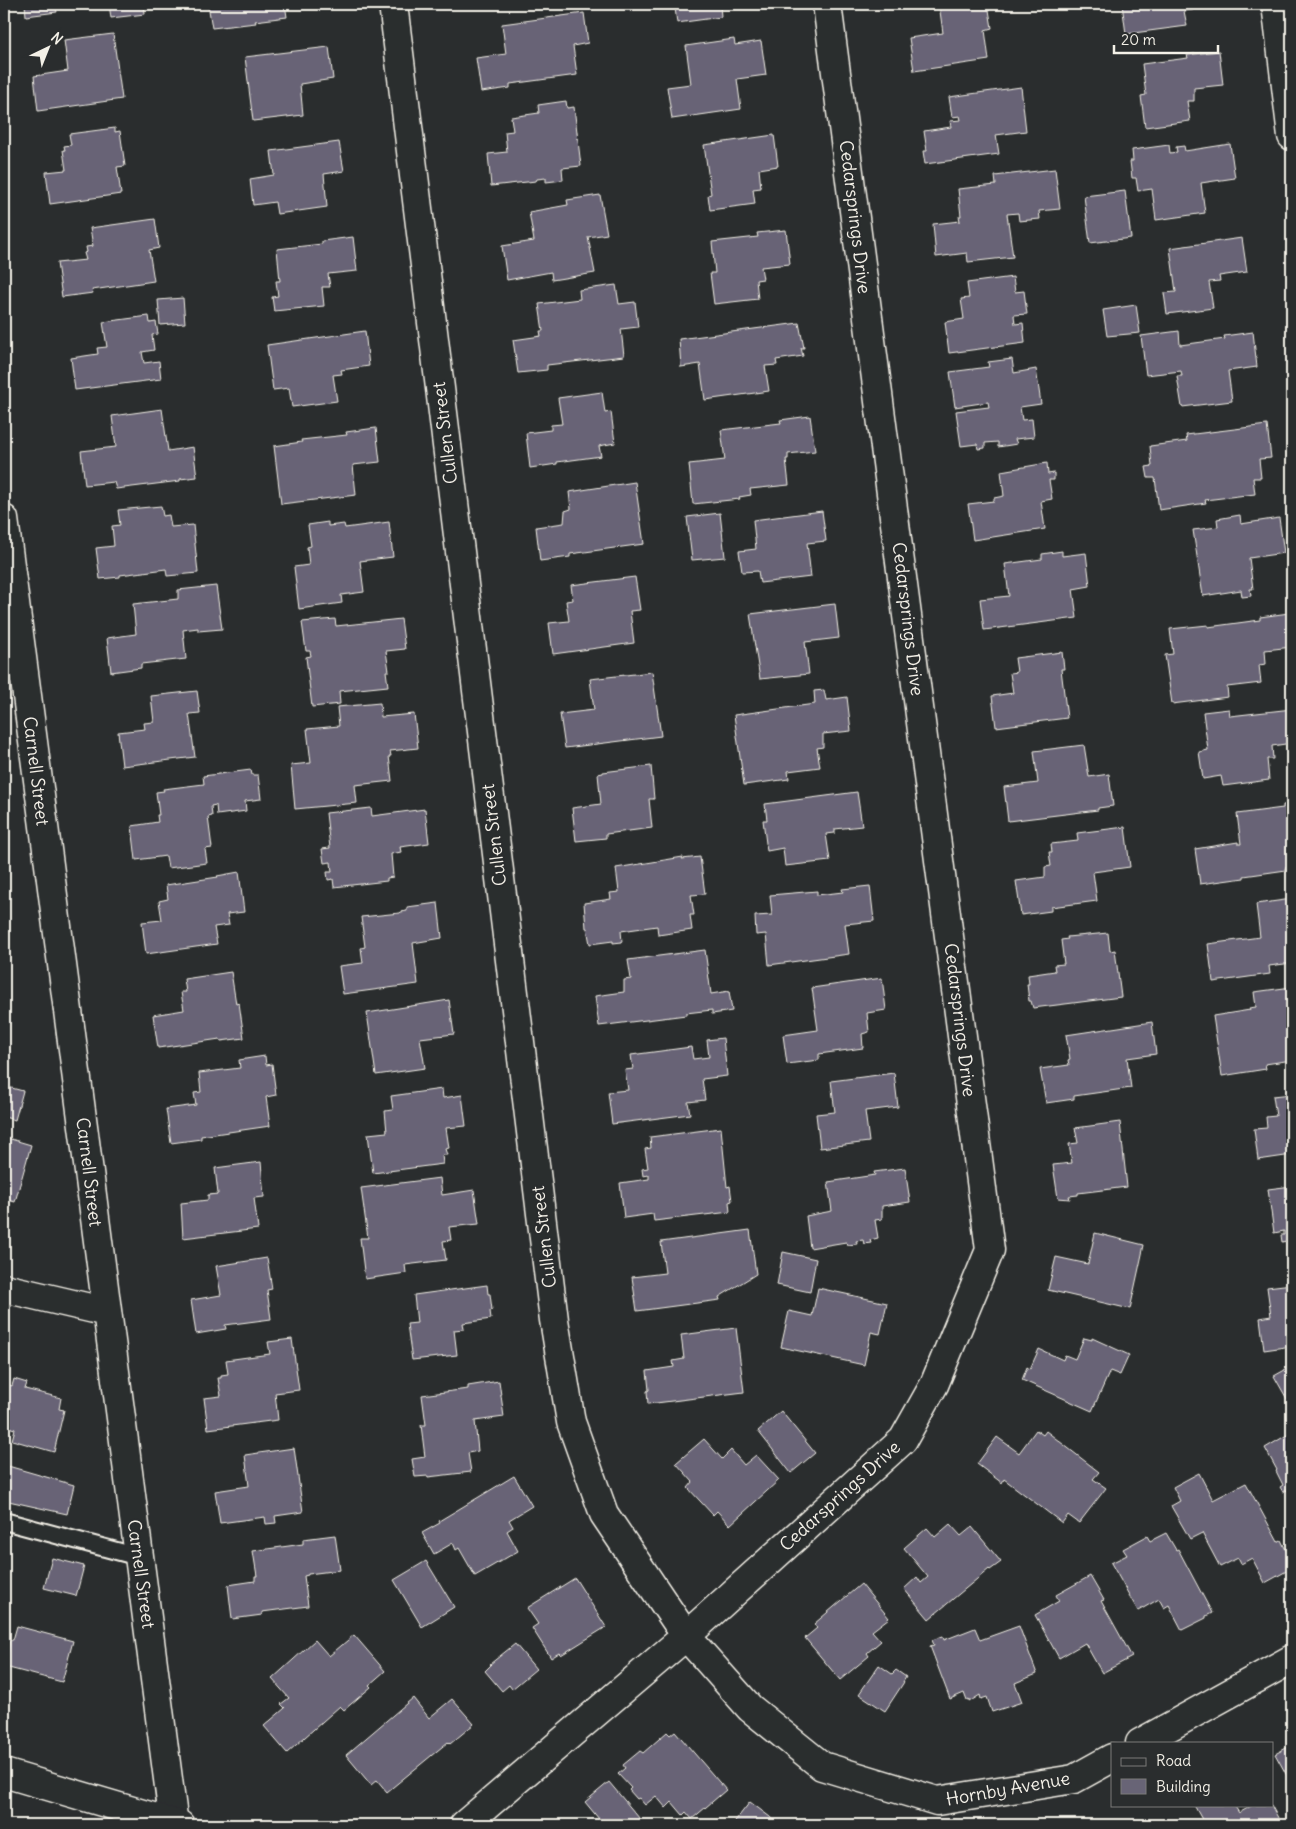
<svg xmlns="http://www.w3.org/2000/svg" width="1296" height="1829" viewBox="0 0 1296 1829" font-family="Delius,sans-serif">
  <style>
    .building { fill: #686476; stroke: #f4f1e8 }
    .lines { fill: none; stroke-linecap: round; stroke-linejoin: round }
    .service-casing { stroke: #f4f1e8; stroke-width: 20 }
    .minor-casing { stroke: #f4f1e8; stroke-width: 31 }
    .tertiary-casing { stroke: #f4f1e8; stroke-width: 31 }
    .service { stroke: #2a2d2e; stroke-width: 16 }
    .minor { stroke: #2a2d2e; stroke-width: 28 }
    .tertiary { stroke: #2a2d2e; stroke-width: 28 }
    .labels { text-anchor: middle; stroke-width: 4; stroke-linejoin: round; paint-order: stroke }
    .street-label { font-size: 18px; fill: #f4f1e8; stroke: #2a2d2e }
  </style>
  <rect width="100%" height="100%" fill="#2a2d2e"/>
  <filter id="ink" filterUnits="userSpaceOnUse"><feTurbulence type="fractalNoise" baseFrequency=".02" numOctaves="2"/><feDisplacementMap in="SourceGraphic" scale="10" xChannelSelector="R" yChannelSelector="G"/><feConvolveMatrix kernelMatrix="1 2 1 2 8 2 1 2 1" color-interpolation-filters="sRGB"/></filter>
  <g filter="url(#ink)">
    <path class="building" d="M25,4H96L56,8L57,12L26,16Z
      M109,4H144L145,14L111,18Z
      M208,4H285L287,17L255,21L256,23L212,28Z
      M665,4H720L721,17L677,23L675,8L666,9Z
      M939,4H988L992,28L985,30L989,60L914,71L909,38L943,33Z
      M1122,4H1192L1193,10L1184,11L1187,26L1126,34Z
      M584,13L588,43L573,46L577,75L510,84V88L481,92L476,58L506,54L502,24Z
      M113,34L122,99L38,111L34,76L68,71L64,40Z
      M734,39L735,45L761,41L766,75L737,79L741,109L672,119L667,87L691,84L686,46Z
      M329,47L333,79L300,84L303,115L253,121L245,57Z
      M1219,51L1223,85L1194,88V101H1187L1190,121L1145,127L1141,96L1146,95L1142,64L1188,58L1187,55Z
      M1021,87L1026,131L996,135L999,154L925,164L923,151H927L924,131L951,127L950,121L961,120L960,116L952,117L949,97Z
      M566,101L567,108L574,107L581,166L562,168L563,180L546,182V178L537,179L536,181L491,186L488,154L507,152L505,132L513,131L511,117L539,113L538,105Z
      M115,128V132L120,131L125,166L117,167L121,194L50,204L46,172L66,170L63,150H65L64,146L71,145L69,134Z
      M774,135L778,166L759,169L761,188L753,189L755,204L710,210L708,195L711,194L704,145Z
      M339,142L344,171L324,174L327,207L277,214L275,202L253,205L250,179L274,175L271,151Z
      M1230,144L1235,178L1201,183L1205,213L1156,220L1152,189L1138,191L1136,178H1132L1130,161H1133L1132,150L1169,145L1170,153L1177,152L1176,147L1184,146L1185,151Z
      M1055,169L1060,209L1039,211L1040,219L1019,221L1018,213L1007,214L1013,257L968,262L967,253L936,257L933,224L960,221L959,216H961L958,189L996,185L995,176Z
      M1125,191L1131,238L1090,243L1084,196Z
      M600,195L607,234L588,237L595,273L552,280L551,272L507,280L502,246L534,241L529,212L568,205L567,200Z
      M155,219L159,248L149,250L154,281L92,290L93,293L62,297L57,263L86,260L84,253L87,252L86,247L93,246L90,228Z
      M786,230L790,264L761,267L763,279L756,280L758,299L714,304L710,273H715L712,242L758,237L757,233Z
      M353,237L357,271L328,274L330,287H322L324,306L274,311L272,297L278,296L276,281H280L277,249L322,244V241Z
      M1242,238L1247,272L1219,276L1220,281L1209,282L1213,308L1167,314L1164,293L1176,292L1170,248Z
      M1013,277L1015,292L1024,291L1027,314L1014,315L1015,324L1023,323L1025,343L949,353L945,322L964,319L961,299L969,298L967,283Z
      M616,285L619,304L635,302L638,327L621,329L624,356L547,365V370L518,373L513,340L541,336L540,331H543L539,304L580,299L579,290Z
      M183,298L185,323L160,325L158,300Z
      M1136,305L1140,333L1107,336L1103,310Z
      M149,316L150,323L156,322L158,334L152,335L154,350L142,352L144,363L159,361L161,379L75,390L71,358L98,354L97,348L107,347L103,322Z
      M799,323L804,348H801L803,356L776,360L777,365L765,366L769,391L705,400L700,364L681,367L679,339Z
      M365,331L369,366L341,370L342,374L333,375L337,401L292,407L289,388L273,390L267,345Z
      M1179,331L1180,345L1225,339L1224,336L1253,332L1257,367L1228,371L1232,401L1182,407L1177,376H1182L1181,371L1146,375L1141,336Z
      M1012,359L1014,373L1036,369L1041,404L1020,407L1022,420L1032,419L1034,437L1015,439L1017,444L998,447V442L985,443V448L978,449L977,444L961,446L956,411L989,407L988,402L955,407L950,372L989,367L988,362Z
      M602,392L605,413L611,412L615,443L599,446L601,456L557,462V464L530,468L526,433L551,430V425L562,424L558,398Z
      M162,409L168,451L193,447L197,477L180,479V481L116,489L114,482L85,485L81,451L116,447L112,416Z
      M810,416L815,451L788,454V459H786L789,485L750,489L751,495L739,497L740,499L693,504L689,464L725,460L721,430L781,423L780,420Z
      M1267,425L1271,458L1259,459L1261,478H1253L1255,494L1205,500L1206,503L1159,510L1155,478H1148L1146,467L1152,466L1150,446L1187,441L1186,435Z
      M376,428L380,462L353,465L356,495L281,504L274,446L302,442L301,440L347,435L346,432Z
      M1047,463L1048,474L1054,473V480H1049L1052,499L1041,501L1045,529L973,540L968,504L994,501V498L1004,496L1001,471Z
      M635,482L644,544L570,554V557L540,561L536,527L564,523L565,511L571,509L569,492Z
      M161,506L163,516L169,515L171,527L193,525L198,573L167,576L166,569L120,575V577L100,579L96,548L114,546L112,526L120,525L118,510Z
      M822,511L826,541L807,543L811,577L760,583L758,571L742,572L739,551L756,549L753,520Z
      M720,513L725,557L692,560L687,517Z
      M1240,515L1241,524L1279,518L1284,553L1249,558L1253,589H1250L1251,596L1242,597L1241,590L1203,596L1193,530L1218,527L1217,519Z
      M328,522V526L344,524L345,528L389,522L393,557L360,561L364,592L341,595L342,603L299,609L294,567L309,565L307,547L311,546L308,525Z
      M1062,551V556L1086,553L1090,586L1073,589L1077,618L984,630L980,599L1009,596L1005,564L1042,559V554Z
      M635,577L640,610L630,611L634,643L553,654L549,623L569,621L566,601L573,600L571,585Z
      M216,586L222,629L198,631V628L183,630L186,659L141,664V668L111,672L107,638L136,634L133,604L178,599V590Z
      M835,604L839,638L805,642L809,674L760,679L750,614Z
      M1289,613L1292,647L1265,650L1266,664L1259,665L1261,683L1227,687L1228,697L1172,704L1165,655L1173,654L1170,629L1208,625V627L1260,620V617Z
      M335,619L336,626L401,619L405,649L386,651L389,671H386L388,686L339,691L340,704L312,707L306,657L311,656L310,651H306L302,622Z
      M1062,652L1064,669H1061L1067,718L996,727L992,696L1013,693L1010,673L1017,672L1015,658Z
      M652,672L661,736L565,748L560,714L594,710L590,679Z
      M824,690L826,700L847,697L851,731L823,734V747L817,748L820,767L788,771L789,779L744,785L734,715L815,704L814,691Z
      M197,691L200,713L189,714L195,757L122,766L118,732L145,729L144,723L154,722L151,696Z
      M380,703L381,717L414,714L418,748L390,751L391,756H389L392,781L355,785L357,803L295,809L291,765L311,763L307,729L339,726L337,707Z
      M1229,709L1230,716L1292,709V743L1272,746L1273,759H1267L1269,780L1223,786L1221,776L1203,779L1199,752L1208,750L1203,712Z
      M1084,745L1089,777L1109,774L1113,806L1098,808V810L1008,821L1004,787L1038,783L1034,751Z
      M651,766L654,799H649L652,828L606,834V838L576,841L572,808L601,804L598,774L603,773V772Z
      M251,770L252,775H258L261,799L245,801L246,811L217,815L216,805L211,806L212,816L208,817L212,848L205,849L207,863L168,868L166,856L136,860L132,826L158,822L157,815H159L156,792L164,791L163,789L204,784L203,776Z
      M857,792L862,826L835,829V833L826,834L830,861L785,866L783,848L767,851L763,820H767L765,804Z
      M1292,804V838H1289L1292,867L1285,868L1286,870L1244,876V878L1200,884L1195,849L1238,842V844H1241L1237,814L1283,808V805Z
      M371,808L372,816L425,809L429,843L400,847L401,852L391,854L393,877L387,878V881L334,887L333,879L328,880L327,872H332L331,862L324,863L322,849L330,848L326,813Z
      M1125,827L1130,867L1093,872L1097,901L1051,907V911L1021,915L1016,881L1045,877V867L1051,866L1049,852H1052L1051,844L1078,841L1077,833Z
      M683,857L682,859L700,857L705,894L691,895L694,915H690L692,930L658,935L657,926L621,931L622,942L613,943V941L590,944L587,928H586L584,903L611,899L610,893L619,892L616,868Z
      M239,872L244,912L227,914L229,925L214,927L217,944L146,954L142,922L162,920L159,901L168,899L166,885L218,877L217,876Z
      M870,886L874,921L845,924L849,954L769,965L766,934L756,935L755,916L772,915L770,895L817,891V895L843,892L842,889Z
      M1292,899V963L1269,966L1270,974L1213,982L1208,944L1260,937L1256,904Z
      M438,903L442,938L413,943L418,984L343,994L339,966L363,963L361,948L365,947L361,917L400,913L401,912L407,911V907Z
      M1108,933L1110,951L1115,950L1121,997L1033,1008L1031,1001H1029L1027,984H1029L1028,975L1055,971L1054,965L1064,964L1061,940L1068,939L1067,937Z
      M705,950L711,994L729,991L732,1011L712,1014V1010L686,1013V1015L599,1026L595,996L624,992V980L631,979L628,960Z
      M231,972L236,1004L239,1003L244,1038L221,1041L220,1039L158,1048L153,1015L184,1010L181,992H186L184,979Z
      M882,978L886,1010L867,1013L869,1032L862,1034L863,1048L819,1054V1060L787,1064L783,1035L818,1030L812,988Z
      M1292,987V1060L1265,1064L1266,1069L1222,1076L1213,1016L1250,1010L1249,1008L1256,1007L1254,992Z
      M449,1000L454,1034L420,1038L425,1068L376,1075L367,1013Z
      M1152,1022L1156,1054L1127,1058L1131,1088L1074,1096V1099L1046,1103L1040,1069L1069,1065L1068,1060L1070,1059L1066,1035Z
      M723,1038L727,1076L702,1079L705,1100L688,1102L690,1114L612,1124L608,1092L628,1090L625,1070L633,1069L631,1055L691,1047L693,1059L709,1057L707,1040Z
      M265,1056L266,1065L272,1064L276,1095L266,1097L270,1126L201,1136V1139L171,1143L166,1109L196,1105L194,1093L201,1092L199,1073L240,1068L239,1060Z
      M894,1073L898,1107L865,1111L869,1142L820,1148L816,1114L835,1112L831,1081Z
      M4,1086L23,1091L15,1120L4,1117Z
      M442,1089L443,1098L462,1095L466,1126L446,1128L449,1148L445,1149L447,1155H442L443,1164L373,1173L368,1134L387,1132L385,1111L393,1110L391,1096Z
      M1292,1094V1155L1258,1160L1254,1129L1267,1128L1266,1117L1276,1116L1273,1096Z
      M1120,1122L1127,1187L1078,1193V1195L1069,1196L1070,1199L1058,1198L1053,1165L1072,1163L1069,1144L1078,1143L1075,1128Z
      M721,1128L727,1187L730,1186L732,1201L729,1202L730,1212L654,1221L653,1214L624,1218L620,1183L649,1179V1175L643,1176L642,1169L648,1168L645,1149L651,1148L650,1137Z
      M4,1137L31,1145L15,1202L4,1199Z
      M261,1162L264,1197L254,1198L258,1229L183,1238L181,1203L208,1200V1195L218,1194L215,1168Z
      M905,1168L910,1202L882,1206V1219L875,1220L878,1238L870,1240L871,1243L864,1244L863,1240L856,1241L857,1244L847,1245L846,1242L810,1248L806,1216L832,1211L828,1182L875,1175L874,1172Z
      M440,1178L442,1195L474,1190L479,1224L449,1227L451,1240L443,1241L446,1260L405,1265L406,1273L365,1279L360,1238H368L361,1188Z
      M1292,1186V1251L1288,1252L1286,1241L1282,1242L1281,1235H1284V1231L1274,1233L1268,1189Z
      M750,1230L756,1274L719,1297L720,1300L637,1311L632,1277L665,1273L661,1242Z
      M1095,1233L1144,1245L1130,1309L1048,1290L1056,1257L1088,1264Z
      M783,1252L816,1259L810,1292L777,1285Z
      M267,1258L272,1289L267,1290L271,1319L225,1325L226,1329L196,1334L191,1300L221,1295L216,1266Z
      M1292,1284V1346L1264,1350L1260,1318L1271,1316L1267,1287Z
      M487,1285L488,1294H490L492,1310L490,1311L491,1319L463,1323L464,1329L454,1330L457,1355L412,1360L407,1324L417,1323L414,1295Z
      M818,1288L887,1303L880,1334L871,1332L864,1365L781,1347L789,1311L812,1316Z
      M736,1328L744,1392L648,1404L647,1391L649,1390L647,1371L674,1367L673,1361L684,1359L681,1335Z
      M1084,1338L1092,1340V1338L1129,1355L1120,1375L1110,1371L1092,1411L1022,1380L1027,1367L1030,1369L1039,1349L1063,1360L1065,1355L1075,1359Z
      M292,1339L299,1390L275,1393L278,1420L208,1429L204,1398L221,1396L218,1378H221V1375L228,1374L226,1360L270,1354L268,1342Z
      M1292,1366V1405L1291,1406L1274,1376Z
      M14,1379L27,1383L25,1389L61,1398L59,1409L64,1410L54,1452L12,1440L15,1429L4,1426V1383L12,1386Z
      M499,1381L504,1417L475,1421L478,1451L468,1453L471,1472L428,1477V1476L415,1477L412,1459L425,1457L421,1425H426L422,1395L468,1389V1386Z
      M781,1411L815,1453L791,1473L758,1431Z
      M1036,1430L1043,1435L1046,1431L1099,1472L1093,1479L1106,1488L1079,1523L1068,1515L1062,1523L1004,1479L1002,1483L977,1464L997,1437L1019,1453Z
      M1292,1432V1499L1287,1490L1283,1492L1280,1487L1283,1485L1276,1471L1277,1470L1265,1448Z
      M704,1439L722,1459L731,1450L744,1465L756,1455L779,1480L730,1525L717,1511L713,1515L688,1488L693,1482L676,1463Z
      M294,1448L303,1512L275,1516L276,1523L266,1524L265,1517L220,1523L215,1491L249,1486L245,1455Z
      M8,1466L74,1485L67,1514L4,1500V1482Z
      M1199,1473L1213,1500L1246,1483L1278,1542L1281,1540L1292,1562V1568L1265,1583L1252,1558L1241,1564L1238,1558L1220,1567L1202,1533L1190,1539L1171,1506L1180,1501L1173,1487Z
      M514,1476L532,1506L509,1520L513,1527L507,1531L518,1551L475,1576L459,1548L456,1550L453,1543L434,1554L422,1533L440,1523L439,1521Z
      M950,1524L961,1536L972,1527L1001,1562L990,1570L989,1569L929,1619L904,1589L917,1577L921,1583L928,1577L904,1548L927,1528L935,1537Z
      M1166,1533L1176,1550L1178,1549L1212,1613L1206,1616V1618L1182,1630L1169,1605L1164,1608L1159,1599L1138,1611L1111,1563L1127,1555L1123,1549L1147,1536L1150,1541Z
      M335,1535L340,1570L308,1574V1575L304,1576L308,1606L262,1612V1615L232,1619L228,1585L255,1581V1576H257L253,1551L303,1544V1539Z
      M52,1558L84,1566L76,1596L44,1588Z
      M426,1561L454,1607L422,1627L394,1580Z
      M1090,1576L1104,1600L1101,1601L1132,1657L1102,1673L1085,1643L1059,1658L1035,1615L1059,1601L1056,1595Z
      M575,1578L606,1627L561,1655L559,1653L551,1658L532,1628L538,1624L527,1608Z
      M861,1584L889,1618L872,1631L881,1641L867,1653L869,1656L840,1680L805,1638L817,1628L814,1624Z
      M17,1626L73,1641L62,1682L5,1667L10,1640H13Z
      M1019,1626L1037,1674L1015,1683L1022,1702L992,1712L987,1697L981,1699L980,1695L969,1702V1700L967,1701L964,1693L950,1699L930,1646L934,1645L932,1640L943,1636L944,1640L975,1628L980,1640Z
      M354,1635L385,1671L369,1685L371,1687L344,1710L340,1706L287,1753L264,1726L285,1708L281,1704L289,1698L272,1679L315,1640L329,1656Z
      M515,1644L536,1669L512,1689L509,1685L502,1691L485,1671L491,1665L490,1664Z
      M879,1665L892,1674L896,1670L906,1677L903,1682H904L885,1711L859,1694Z
      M413,1698L429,1718L452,1699L474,1724L450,1744L448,1742L387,1792L377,1780L371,1785L346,1755Z
      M675,1731L726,1790L692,1819L686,1812L683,1815L672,1802L666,1808L656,1796L645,1805L639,1798L637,1799L629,1790L631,1788L618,1774L625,1768L623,1765L640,1751L643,1753L667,1732L670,1735Z
      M1292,1745V1780L1290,1781L1275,1754Z
      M609,1782L645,1825H604L585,1802Z
      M750,1802L778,1823L776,1825H732Z
      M1194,1805H1234L1239,1813L1253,1805H1271L1282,1825H1205Z"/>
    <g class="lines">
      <defs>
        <path id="service" d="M4,1521L139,1557"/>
        <path id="minor" d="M393,4L554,1320L571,1422L604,1514L686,1636L750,1708L822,1766L937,1801L1074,1779L1112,1758
          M1276,4L1292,136
          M4,519L174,1825
          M4,1288L107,1312
          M1140,1743L1292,1659
          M464,1825L686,1636L903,1440L934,1385L990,1250L827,4"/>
        <path id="tertiary" d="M4,1773L180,1825"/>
      </defs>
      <use href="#service" class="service-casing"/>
      <use href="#minor" class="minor-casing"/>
      <use href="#tertiary" class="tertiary-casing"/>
      <use href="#service" class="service"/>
      <use href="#minor" class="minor"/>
      <use href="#tertiary" class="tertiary"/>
    </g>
  </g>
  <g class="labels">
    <g class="street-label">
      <text transform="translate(855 217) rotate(83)" y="6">Cedarsprings Drive</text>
      <text transform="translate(445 433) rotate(-97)" y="6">Cullen Street</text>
      <text transform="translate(908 619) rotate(83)" y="6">Cedarsprings Drive</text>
      <text transform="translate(36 771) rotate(83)" y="6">Carnell Street</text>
      <text transform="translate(494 835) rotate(-97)" y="6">Cullen Street</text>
      <text transform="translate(960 1020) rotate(83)" y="6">Cedarsprings Drive</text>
      <text transform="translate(89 1172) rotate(83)" y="6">Carnell Street</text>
      <text transform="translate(544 1237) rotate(-97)" y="6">Cullen Street</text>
      <text transform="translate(840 1496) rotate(-42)" y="6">Cedarsprings Drive</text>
      <text transform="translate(141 1574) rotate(82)" y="6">Carnell Street</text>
      <text transform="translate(1008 1789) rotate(-10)" y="6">Hornby Avenue</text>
    </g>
  </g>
  <rect width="1296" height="1829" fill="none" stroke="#2a2d2e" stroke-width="20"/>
  <rect x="10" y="10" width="1276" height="1809" fill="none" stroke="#f4f1e8" stroke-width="2" filter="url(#ink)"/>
  <rect x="1111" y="1742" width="162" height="65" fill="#2a2d2e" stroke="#7b7b78"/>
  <rect x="1121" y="1758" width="25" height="8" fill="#2a2d2e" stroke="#7b7b78"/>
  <text x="1156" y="1766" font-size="15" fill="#f4f1e8">Road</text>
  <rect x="1121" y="1779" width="25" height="15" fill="#686476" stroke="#7b7b78"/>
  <text x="1156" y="1792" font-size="15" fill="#f4f1e8">Building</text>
  <g transform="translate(48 48) rotate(43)" stroke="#2a2d2e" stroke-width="4" paint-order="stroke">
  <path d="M0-4L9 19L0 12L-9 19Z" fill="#f4f1e8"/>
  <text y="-8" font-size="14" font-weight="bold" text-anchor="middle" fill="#f4f1e8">N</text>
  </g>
  <path d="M1114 45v8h104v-8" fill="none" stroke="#f4f1e8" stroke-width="2.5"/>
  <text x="1121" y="45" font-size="15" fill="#f4f1e8" stroke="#2a2d2e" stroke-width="4" paint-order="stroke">20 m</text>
</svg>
